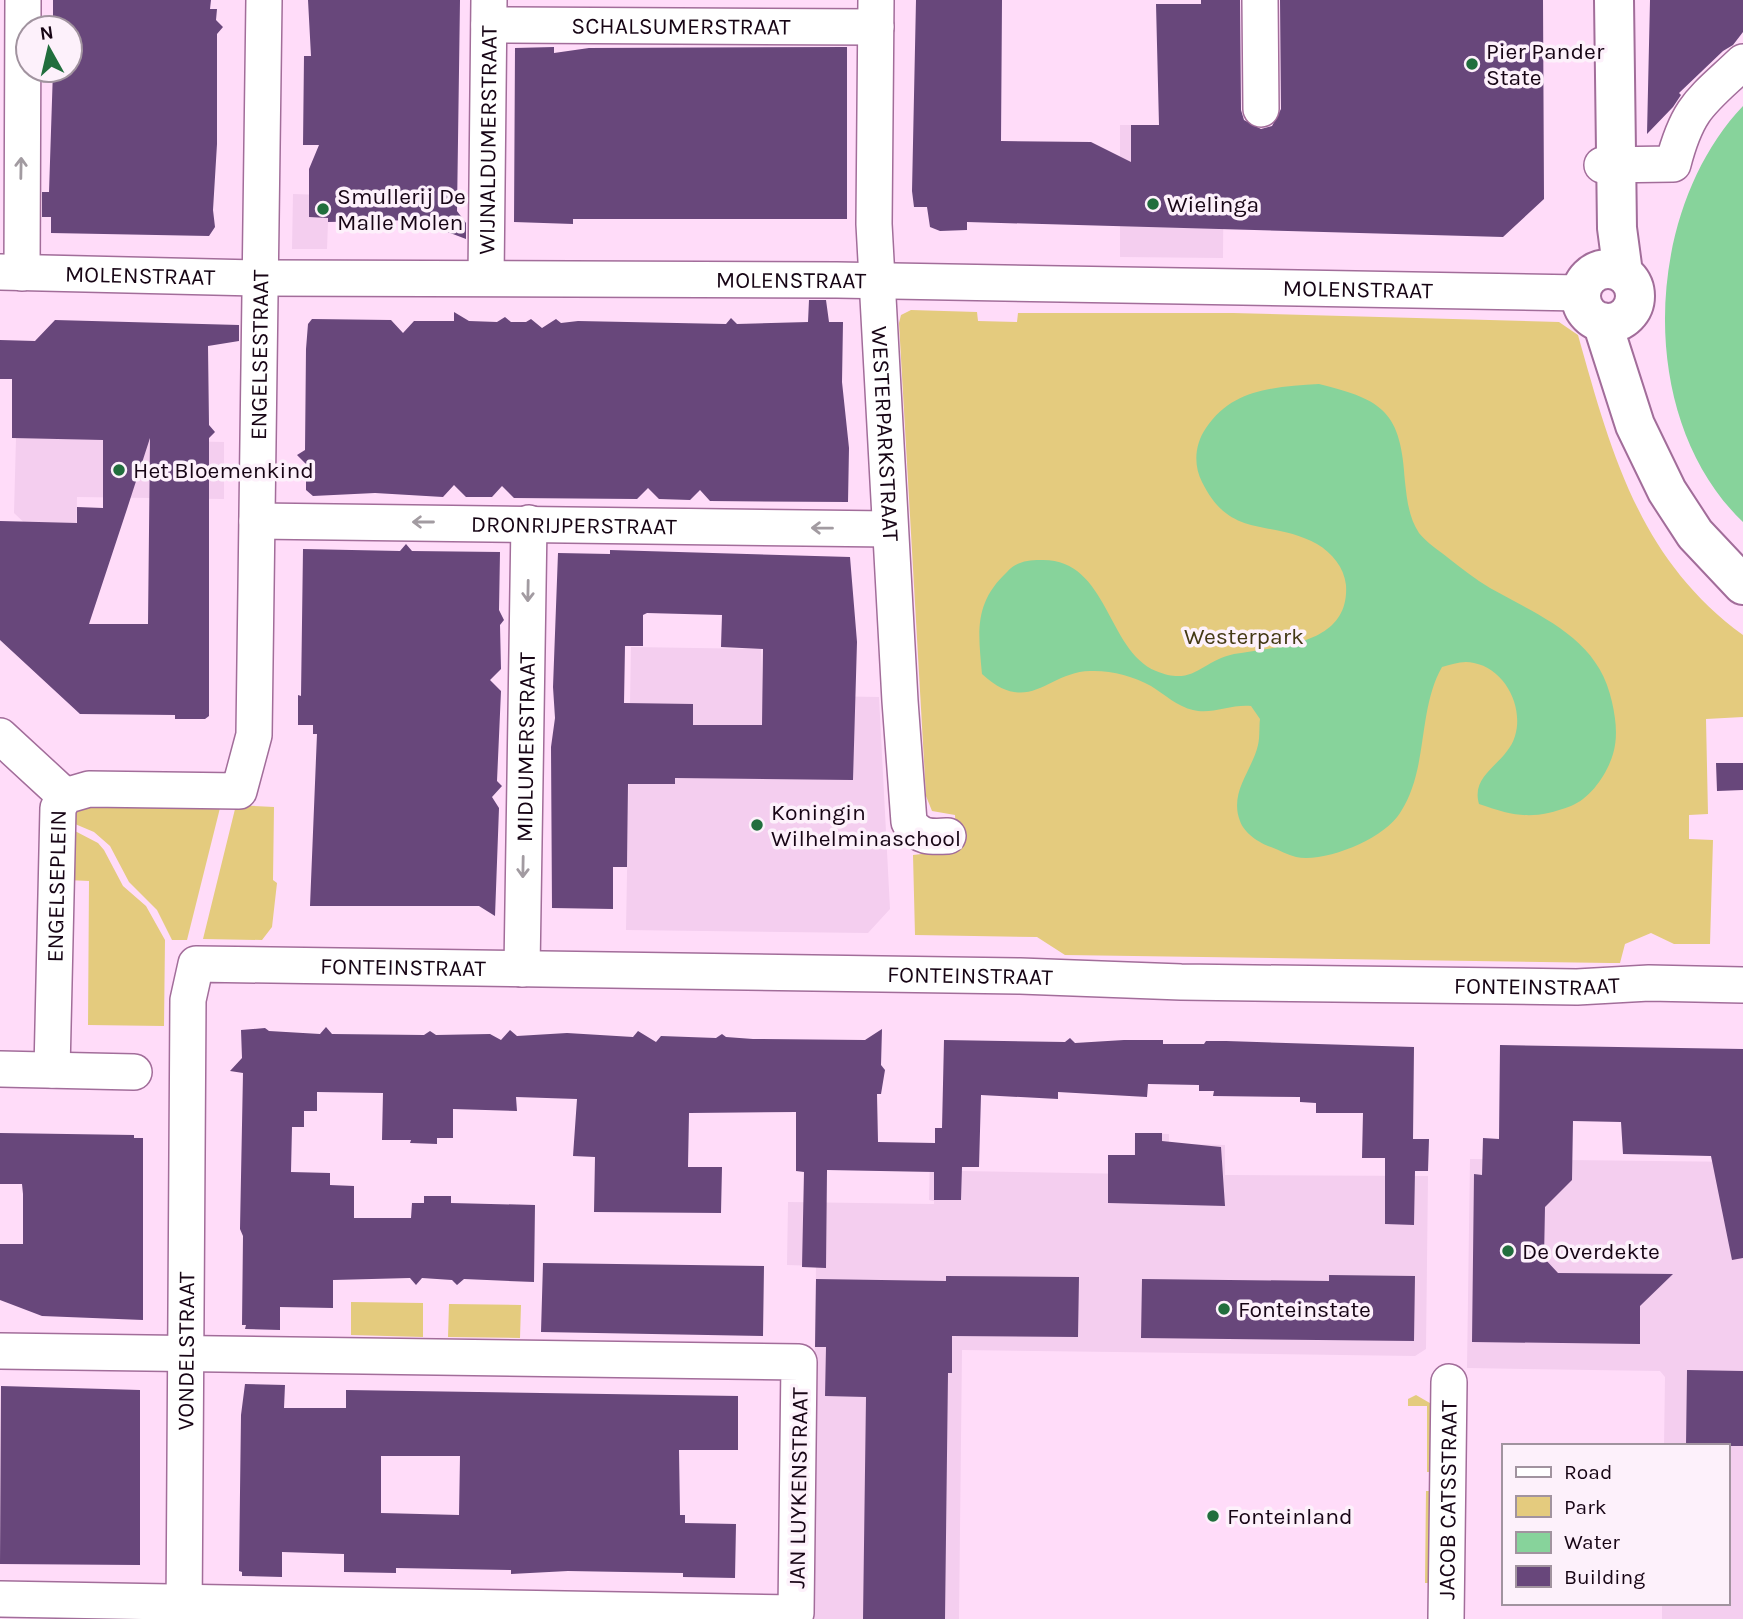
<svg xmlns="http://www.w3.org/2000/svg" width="1743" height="1619" viewBox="0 0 1743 1619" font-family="Karla,sans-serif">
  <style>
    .built { fill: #f4ceef }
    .green { fill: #e4cb7e }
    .water { fill: #87d39b }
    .building { fill: #68477b; fill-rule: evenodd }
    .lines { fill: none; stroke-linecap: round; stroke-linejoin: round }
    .minor-casing { stroke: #a26d9a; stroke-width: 38 }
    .major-casing { stroke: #a26d9a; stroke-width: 42 }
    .minor { stroke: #fff; stroke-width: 35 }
    .major { stroke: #fff; stroke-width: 38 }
    .oneway { stroke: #a29ba1 }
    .poi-dot { fill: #216e3d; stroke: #fdf1fb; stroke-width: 2.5 }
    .labels { text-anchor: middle; stroke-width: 7; stroke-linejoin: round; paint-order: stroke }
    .street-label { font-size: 23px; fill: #170515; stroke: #fdf1fb }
    .poi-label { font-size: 23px; fill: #170515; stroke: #fdf1fb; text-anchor: start }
    .park-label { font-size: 23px; fill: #443914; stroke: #fdf1fb }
  </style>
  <rect width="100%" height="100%" fill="#ffdcf9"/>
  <path class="built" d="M1120,125H1224L1223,258L1120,257Z
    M293,194L354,196L353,222H328L327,249H292Z
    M16,438L224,442V499L77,497L76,549L51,548L14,513Z
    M631,647L761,649L763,695L879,697L890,909L868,933L626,930Z
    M1135,1133L1169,1134V1205H1188L1189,1144L1225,1145V1175L1428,1176L1426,1349L1415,1356L962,1350L959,1619H811L816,1266L787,1265L788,1202L934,1204V1201L929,1200L930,1152L962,1171L1134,1174Z
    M1470,1159L1743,1162V1619H1662V1603H1727V1446H1664L1665,1377L1660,1371L1467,1368Z"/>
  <path class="green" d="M911,310L977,312L978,321L1017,322L1018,313H1233L1559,322L1578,335C1611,452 1639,559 1743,635V717L1706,719L1708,814L1689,815V839L1713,840L1710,944H1674L1651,933L1625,944L1620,963H1610L1065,955L1037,937L915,935L913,855L957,850L955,815L932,811L926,796L899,323L901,315Z
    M84,804L220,808L187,940H172L157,910L129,882L110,846L94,832L75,824L70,815Z
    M236,805L274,807L273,880L277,883L272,927L262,940L203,939Z
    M73,830L98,843L104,850L123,886L146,906L165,940L164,1026L88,1025L89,881L67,880Z
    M351,1302L423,1303V1337L351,1335Z
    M449,1304L521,1305L520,1338L448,1337Z
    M1416,1395L1435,1406L1439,1472H1427V1406H1408V1399Z
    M1426,1491H1438L1437,1583H1425Z"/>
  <path class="water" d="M1743,106V522C1635,419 1643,211 1743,106Z
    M1319,384C1384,400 1401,412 1405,482C1407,500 1409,518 1419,533C1426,542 1438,550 1447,557C1461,568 1475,579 1490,588C1541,617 1599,638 1612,702C1616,720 1618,737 1613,754C1607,774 1591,798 1571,806C1534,820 1516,817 1479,804C1470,773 1507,764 1515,736C1524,707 1505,669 1474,663C1463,660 1453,664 1442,667C1417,711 1429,769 1400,813C1384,839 1325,863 1296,857C1288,855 1279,850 1271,847C1259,843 1244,833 1240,821C1229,792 1252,771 1258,745C1260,737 1259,727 1260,719L1251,706C1231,704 1211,715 1193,710C1178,707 1164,694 1151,686C1133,676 1110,670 1090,671C1047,672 1029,717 982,674C978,631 974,603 1007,572C1016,562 1027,560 1040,560C1108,557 1106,650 1156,671C1194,687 1201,661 1234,654C1277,646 1350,646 1346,585C1344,567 1332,553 1317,544C1270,518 1231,541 1202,482C1193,464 1195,444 1206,428C1233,388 1275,387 1319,384Z"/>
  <path class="building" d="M53,0H211L210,9H217L216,20L223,27L217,34V144L213,210L215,227L209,236L51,233V217H42V192H49L53,70H70V28H53Z
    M308,0H460L457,211L466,223V239L416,220L328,222V218L309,217V169L319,145H303L304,56H311Z
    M916,0H1002L1001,141L1091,142L1131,162V125H1159L1156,4H1201V0H1240L1241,110L1244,120L1261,129L1272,126L1281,109L1280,0H1543L1544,199L1503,237L967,222V230L940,231L930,227L927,207H914L912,191Z
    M1650,0H1743V32L1733,45L1723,51L1679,93L1681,95L1673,107L1647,134Z
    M554,47V53L589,48L847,47V219H573V224L514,222L515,48Z
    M809,300H826L829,322H843L842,382L849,448L848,502L710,501L700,490L690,500L659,499L648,488L637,499L514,498L502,486L492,497H466L454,485L443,497L375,493L313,496L306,490V464L297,455L305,450L306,349L308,324L312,319L391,320L403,333L414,321H454V312L469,321L497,322L505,317L511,322H526L531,319L542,328L556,319L561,323L578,321L726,324L731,318L737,324L808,322Z
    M55,320L239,325V341L208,346L209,425L215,432L209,438V716L205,719H175V715L80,714L0,640V521L77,523V507L103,508V440L12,438V379H0V340L35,341ZM150,438L148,624H89L127,509Z
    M406,544L412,551L500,552L499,610L504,620L500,625L501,669L490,680L501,691L497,781L502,786L492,797L499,808L495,916L479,906H310L317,734H313V725H298V695L301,696L303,549L400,551Z
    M610,550L850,557L857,642L853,780L675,778V784H628L627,867H613V909L552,908L551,747L555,718L553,687L558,553L610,554ZM647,613L722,615L721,647L763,649L762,725H693V704L624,703L625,646H643V615Z
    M1716,763H1743V790L1717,791Z
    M326,1027L332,1034L424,1035L430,1031L436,1035L490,1034L501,1040L510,1030L517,1036L567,1033L633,1037L638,1031L656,1042L661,1036L716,1038L722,1034L726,1037L753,1039L865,1040L882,1029L881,1065L885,1070L881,1094H877L878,1142L935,1143V1128H942L944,1040L1065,1042L1070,1038L1075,1043L1124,1040H1163V1044H1204L1206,1041H1226L1414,1047L1413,1139H1429L1428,1171H1415L1414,1225L1385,1224V1158H1362L1363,1113H1316V1103L1300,1102V1097L1213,1096L1214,1091H1199V1085L1148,1084L1147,1097L1058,1092V1099L981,1095L979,1167H962L961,1200H934V1172L827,1170L826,1268L802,1267L804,1172L796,1171V1112L689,1113L688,1167H722L721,1213L594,1212L595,1157L573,1156L577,1099L516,1097L517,1111L453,1109V1138H437V1144L410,1143L411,1140H382L383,1093L317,1092V1111H304V1127H292L291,1172L330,1173V1185L354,1186V1218H411L412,1203H424V1196H451V1203L535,1205L534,1282L464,1279L457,1285L452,1280L422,1278L416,1285L410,1278L333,1280V1308L280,1307V1330L245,1329L246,1325H242L243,1236L240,1229L243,1073L230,1071L242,1058L241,1030L265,1028L269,1031L320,1034Z
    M1500,1045L1743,1049V1258L1732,1260L1711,1156L1623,1154L1621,1122L1573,1121L1572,1180L1545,1207L1544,1258L1558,1273L1673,1274L1640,1306V1344L1472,1342L1474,1174L1482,1175L1483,1138L1499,1139Z
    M0,1133L134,1135V1138H143V1320L42,1316L0,1300V1244H23V1194L22,1184H0Z
    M1135,1133H1162V1141L1221,1147L1225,1206L1108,1203V1155H1135Z
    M543,1263L764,1266L763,1336L541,1332Z
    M1329,1275L1415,1276L1414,1341L1141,1338L1142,1279L1329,1281Z
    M946,1276L1079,1277L1078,1337L952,1336V1373H948L945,1619H863L866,1397L825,1396L826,1347H815L816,1279L946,1281Z
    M1687,1370L1743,1371V1446H1686Z
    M245,1384L285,1385L284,1408H346V1390L738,1396V1450H679L680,1515H685V1523L736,1524L735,1578L683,1577V1573L568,1571L511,1574V1570L396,1568V1573L344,1572V1554L282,1552V1577L242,1576V1572L239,1571L241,1415ZM381,1456H460L459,1515L381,1513Z
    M1,1386L140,1390V1565L0,1564Z"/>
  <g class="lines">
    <defs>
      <g id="minor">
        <path id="s1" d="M876,0L874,224L900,701L909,822C919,838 931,837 948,836"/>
        <path d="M1260,0L1261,109"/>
        <path id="s2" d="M489,25L876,27"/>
        <path d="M1602,165L1673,164C1688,106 1702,101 1743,62"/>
        <path id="s3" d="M0,272L261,278L837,280L1581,293"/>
        <path d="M22,273L23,0"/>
        <path id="s4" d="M486,278L489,0"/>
        <path id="s5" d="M257,521L890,529"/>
        <path d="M0,736L65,796"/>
        <path id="s6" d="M522,969L529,523"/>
        <path d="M0,1069L134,1072"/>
        <path id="s7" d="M52,1070L58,808L65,796L89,789L239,791L254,735L264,0"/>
        <path d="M0,1351L799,1362L796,1613L0,1599"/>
        <path id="s8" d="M184,1619L188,1000L196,964L1020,976L1181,982L1577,987L1649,983L1743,985"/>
        <path id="s9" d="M1446,1619L1449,1382"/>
      </g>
      <path id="major" d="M1614,0L1617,228L1623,273
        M1581 296a27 27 0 1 1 54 0a27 27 0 1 1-54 0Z
        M1602,322L1635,425L1667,491L1695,534L1743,585"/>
    </defs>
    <use href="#minor" class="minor-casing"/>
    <use href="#major" class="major-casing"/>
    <use href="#minor" class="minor"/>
    <use href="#major" class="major"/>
  </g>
  <defs><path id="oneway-shaft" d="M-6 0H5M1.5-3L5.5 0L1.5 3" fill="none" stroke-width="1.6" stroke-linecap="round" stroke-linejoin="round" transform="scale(1.75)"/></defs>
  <g class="oneway">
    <use href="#oneway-shaft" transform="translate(21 168) rotate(-89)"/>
    <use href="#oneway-shaft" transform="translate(423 522) rotate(-180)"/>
    <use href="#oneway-shaft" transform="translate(822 528) rotate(-179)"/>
    <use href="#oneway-shaft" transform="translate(528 591) rotate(91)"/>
    <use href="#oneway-shaft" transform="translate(523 867) rotate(91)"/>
  </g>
  <g class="poi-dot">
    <circle cx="1472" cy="64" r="7"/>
    <circle cx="1153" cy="204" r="7"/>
    <circle cx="323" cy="209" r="7"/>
    <circle cx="119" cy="470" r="7"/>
    <circle cx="757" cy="825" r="7"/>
    <circle cx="1508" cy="1251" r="7"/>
    <circle cx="1224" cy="1309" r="7"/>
    <circle cx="1213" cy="1516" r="7"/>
  </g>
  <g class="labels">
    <g class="street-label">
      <text dy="8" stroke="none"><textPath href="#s2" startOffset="192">SCHALSUMERSTRAAT</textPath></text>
      <text dy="8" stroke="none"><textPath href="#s4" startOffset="138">WIJNALDUMERSTRAAT</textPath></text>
      <text dy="8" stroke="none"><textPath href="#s3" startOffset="140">MOLENSTRAAT</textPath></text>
      <text dy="8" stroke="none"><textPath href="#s3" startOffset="791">MOLENSTRAAT</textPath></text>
      <text dy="8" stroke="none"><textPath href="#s3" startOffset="1358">MOLENSTRAAT</textPath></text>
      <text dy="8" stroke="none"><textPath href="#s7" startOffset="889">ENGELSESTRAAT</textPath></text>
      <text dy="8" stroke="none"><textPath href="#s1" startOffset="434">WESTERPARKSTRAAT</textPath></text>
      <text dy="8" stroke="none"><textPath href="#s5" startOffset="317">DRONRIJPERSTRAAT</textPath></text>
      <text dy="8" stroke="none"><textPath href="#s6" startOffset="222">MIDLUMERSTRAAT</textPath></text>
      <text dy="8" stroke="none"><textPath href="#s7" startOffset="184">ENGELSEPLEIN</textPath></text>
      <text dy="8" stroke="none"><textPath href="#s8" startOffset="863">FONTEINSTRAAT</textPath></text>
      <text dy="8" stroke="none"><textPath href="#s8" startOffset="1430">FONTEINSTRAAT</textPath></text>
      <text dy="8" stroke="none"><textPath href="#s8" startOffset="1997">FONTEINSTRAAT</textPath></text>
      <text dy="8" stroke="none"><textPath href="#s8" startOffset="268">VONDELSTRAAT</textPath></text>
      <text transform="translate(798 1488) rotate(-89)" y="8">JAN LUYKENSTRAAT</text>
      <text dy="8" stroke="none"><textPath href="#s9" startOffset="119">JACOB CATSSTRAAT</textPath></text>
    </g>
    <g class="poi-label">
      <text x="1486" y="59">Pier Pander<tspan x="1486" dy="26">State</tspan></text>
      <text x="337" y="204">Smullerij De<tspan x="337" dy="26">Malle Molen</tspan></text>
      <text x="1167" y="212">Wielinga</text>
      <text x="133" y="478">Het Bloemenkind</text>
      <text x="771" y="820">Koningin<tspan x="771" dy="26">Wilhelminaschool</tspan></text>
      <text x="1522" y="1259">De Overdekte</text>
      <text x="1238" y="1317">Fonteinstate</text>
      <text x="1227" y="1524">Fonteinland</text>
    </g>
    <g class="park-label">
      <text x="1244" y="644">Westerpark</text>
    </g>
  </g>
  <rect x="1502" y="1444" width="228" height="161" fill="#fdf1fb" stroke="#a1939f" stroke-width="2"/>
  <rect x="1516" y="1467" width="35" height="10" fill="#ffffff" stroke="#a1939f" stroke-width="2"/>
  <text x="1564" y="1479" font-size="21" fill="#170515">Road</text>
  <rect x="1516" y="1496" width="35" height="21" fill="#e4cb7e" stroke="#a1939f" stroke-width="2"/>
  <text x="1564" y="1514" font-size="21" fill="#170515">Park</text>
  <rect x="1516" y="1532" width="35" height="21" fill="#87d39b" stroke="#a1939f" stroke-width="2"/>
  <text x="1564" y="1549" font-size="21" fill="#170515">Water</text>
  <rect x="1516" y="1566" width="35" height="21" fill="#68477b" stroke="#a1939f" stroke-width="2"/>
  <text x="1564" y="1584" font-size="21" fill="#170515">Building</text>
  <g transform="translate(49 49) rotate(352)"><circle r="33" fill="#fdf1fb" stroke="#a1939f" stroke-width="2"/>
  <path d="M0-5L12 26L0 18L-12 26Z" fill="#216e3d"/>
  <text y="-10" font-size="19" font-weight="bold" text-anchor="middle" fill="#170515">N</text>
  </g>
</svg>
